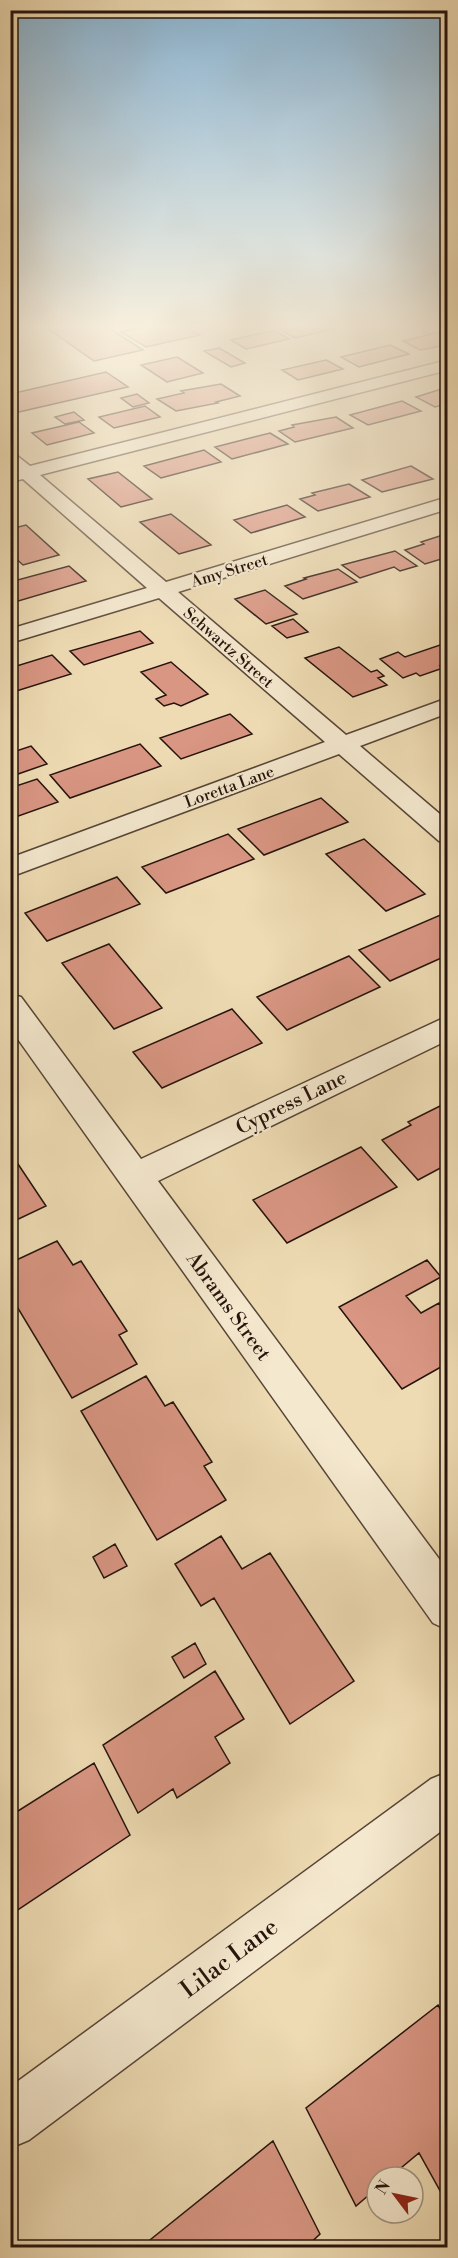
<svg xmlns="http://www.w3.org/2000/svg" width="458" height="2258" viewBox="0 0 458 2258" font-family="'Libre Bodoni',serif">
  <style>
    .building { fill: #d99683; stroke: #25130c; stroke-width: 1.5 }
    .lines { fill: none; stroke-linecap: round; stroke-linejoin: round }
    .minor-casing { stroke: #574536; stroke-width: 3 }
    .minor { fill: #f4e8ce; fill-rule: evenodd }
    .labels { text-anchor: middle; stroke-width: 4.5; stroke-linejoin: round; paint-order: stroke }
    .far-street-label { font-size: 16px; fill: #25130c; stroke: #f4e8ce }
    .street-label { font-size: 20px; fill: #25130c; stroke: #f4e8ce }
    .near-street-label { font-size: 24px; fill: #25130c; stroke: #f4e8ce }
  </style>
  <rect width="100%" height="100%" fill="#eedbb3"/>
  <filter id="stains"><feTurbulence type="fractalNoise" baseFrequency=".00333" numOctaves="4"/><feColorMatrix values="0 0 0 0 .2 0 0 0 0 .09 0 0 0 0 .02 0 0 0 .5 -.17"/></filter>
  <radialGradient id="worn" r=".72"><stop offset=".6" stop-color="#630" stop-opacity="0"/><stop offset="1" stop-color="#630" stop-opacity=".3"/></radialGradient>
  <path class="building" d="M46,323H101L143,350L94,361L41,324Z
    M162,323H179L200,335L146,347L121,332Z
    M306,323H327L337,328L295,338L279,329Z
    M274,330L289,339L246,349L231,340Z
    M444,331L448,333V344L432,348L420,350L403,341Z
    M390,345L409,354L359,367L341,357Z
    M219,348L245,363L231,367L204,351Z
    M177,357L203,373L167,382L141,365Z
    M326,360L343,369L298,380L282,370Z
    M106,372L128,387L10,414V394Z
    M221,384L240,396L216,402L218,403L176,411L157,399L184,393L181,391Z
    M448,387V404L435,407L416,397Z
    M137,394L149,403L133,407L121,398Z
    M402,401L421,411L368,425L350,415Z
    M145,406L160,417L114,428L99,417Z
    M74,412L84,420L65,424L55,417Z
    M336,417L353,428L295,442L279,431L294,427L292,425Z
    M79,422L94,433L47,445L32,433Z
    M270,433L288,444L232,459L215,447Z
    M204,450L221,462L161,478L144,466Z
    M411,466L433,479L382,492L362,480Z
    M118,472L152,499L121,507L88,479Z
    M349,484L370,497L318,511L300,499L315,495L312,493Z
    M287,505L305,517L251,533L234,520Z
    M171,514L211,545L179,554L140,522Z
    M26,525L59,555L23,565L10,553V529Z
    M446,534L448,557L425,564L405,550L424,544L421,542Z
    M395,551L417,566L400,571L394,567L360,578L342,565Z
    M69,566L86,581L15,602L10,598V582Z
    M338,569L357,582L303,599L285,586L306,579L304,578Z
    M265,590L297,614L266,624L235,599Z
    M293,619L308,632L287,638L272,626Z
    M140,631L153,643L84,665L70,651Z
    M440,645L448,650V663L440,666L443,668L420,676L416,673L403,678L380,659L398,652L405,657Z
    M339,647L371,672L377,670L384,676L378,678L387,685L353,697L305,658Z
    M52,655L71,674L10,693V668Z
    M171,662L208,694L181,706L174,703L164,706L156,699L166,695L141,672Z
    M230,714L252,734L181,759L160,738Z
    M140,744L161,766L70,798L50,775Z
    M31,746L47,764L15,775L10,769V753Z
    M37,779L58,802L10,819V788Z
    M321,798L348,822L264,855L238,829Z
    M228,834L254,859L166,893L142,867Z
    M364,839L425,894L386,911L326,854Z
    M117,877L140,904L47,941L25,913Z
    M445,913L448,915V955L390,981L359,950Z
    M109,944L162,1008L114,1029L62,963Z
    M349,956L380,987L287,1030L257,997Z
    M232,1009L262,1043L162,1088L133,1052Z
    M448,1102V1164L418,1180L382,1140L411,1125L408,1122Z
    M361,1147L397,1187L287,1243L253,1200Z
    M10,1152L46,1206L10,1223Z
    M57,1241L73,1265L81,1261L127,1331L119,1335L137,1364L72,1398L10,1295V1263Z
    M427,1260L441,1277L406,1296L421,1313L439,1303L448,1314V1338L443,1340L448,1346V1363L402,1389L339,1307Z
    M146,1376L165,1406L173,1402L212,1462L204,1466L226,1500L157,1540L81,1411Z
    M221,1536L242,1569L270,1553L354,1681L290,1724L214,1598L201,1606L175,1564Z
    M115,1544L127,1566L104,1578L93,1557Z
    M195,1643L206,1664L184,1678L172,1657Z
    M215,1671L244,1719L215,1737L230,1763L177,1798L173,1789L138,1813L103,1745Z
    M94,1763L130,1835L10,1915V1816Z
    M438,2005L448,2022V2205L419,2153L390,2177H377V2188L356,2206L306,2108Z
    M273,2141L320,2234L305,2248H140Z"/>
  <g class="lines">
    <defs>
      <path id="minor" d="M448,360V370L40,475L166,582L448,497V509L178,592L346,735L448,698V713L360,746L448,821V843L439,841L339,754L10,877V858L325,742L159,598L10,643V629L147,588L23,479L10,482V471H13L10,454L16,455L30,466Z
        M10,994L21,997L141,1159L448,1016V1040L158,1181L448,1571V1630L433,1623L10,1028Z
        M448,1772V1826L29,2140L10,2148V2087L431,1779Z"/>
    </defs>
    <use href="#minor" class="minor-casing"/>
    <use href="#minor" class="minor"/>
  </g>
  <linearGradient id="sky" x2="0" y2="1"><stop stop-color="#8ab6d5"/><stop offset="0.51" stop-color="#f7efdd"/><stop offset="1" stop-color="#f7efdd" stop-opacity="0"/></linearGradient>
  <rect width="458" height="639" fill="url(#sky)"/>
  <g class="labels">
    <g class="far-street-label">
      <text transform="translate(229 570) rotate(-17)" y="6">Amy Street</text>
      <text transform="translate(229 647) rotate(41)" y="6">Schwartz Street</text>
      <text transform="translate(229 786) rotate(-20)" y="6">Loretta Lane</text>
    </g>
    <g class="street-label">
      <text transform="translate(291 1102) rotate(-26)" y="7">Cypress Lane</text>
      <text transform="translate(229 1306) rotate(54)" y="7">Abrams Street</text>
    </g>
    <g class="near-street-label">
      <text transform="translate(229 1958) rotate(-37)" y="8">Lilac Lane</text>
    </g>
  </g>
  <rect width="458" height="2258" fill="none" stroke="#eedbb3" stroke-width="36"/>
  <rect x="12" y="12" width="434" height="2234" fill="none" stroke="#25130c" stroke-width="3"/>
  <rect x="18" y="18" width="422" height="2222" fill="none" stroke="#25130c" stroke-width="1.5"/>
  <g transform="translate(395 2195) rotate(302)"><circle r="28" fill="#f4e8ce" stroke="#a19380" stroke-width="1.5"/>
  <path d="M0-4.5L10 22L0 15L-10 22Z" fill="#8f2418"/>
  <text y="-9" font-size="16" font-weight="bold" text-anchor="middle" fill="#25130c">N</text>
  </g>
  <rect width="100%" height="100%" filter="url(#stains)"/>
  <rect width="100%" height="100%" fill="url(#worn)"/>
</svg>
